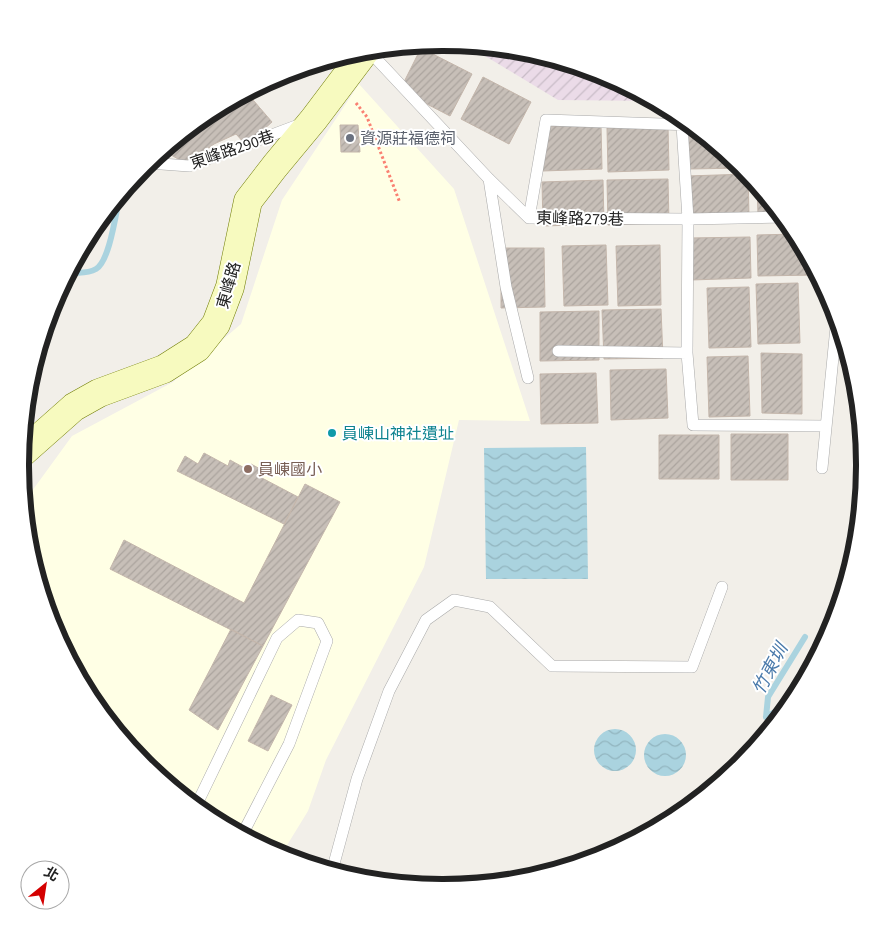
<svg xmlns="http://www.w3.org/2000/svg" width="885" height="930" viewBox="0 0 885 930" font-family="'Source Sans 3','Noto Sans TC',sans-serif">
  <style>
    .industrial { fill: url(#industrial-furrows) }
    .education { fill: #ffffe5 }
    .water { fill: url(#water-waves) }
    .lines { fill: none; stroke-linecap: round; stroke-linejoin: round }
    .stream { stroke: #aad3df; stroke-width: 6 }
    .building { fill: url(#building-hatch); stroke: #c4b6ab }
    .lane-casing { stroke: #a9a9a9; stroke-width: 12 }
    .secondary-casing { stroke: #707d05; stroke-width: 29 }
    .path { stroke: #fa8072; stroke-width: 3; stroke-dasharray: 2.5 2.5; stroke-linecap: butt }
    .lane { stroke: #fff; stroke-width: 11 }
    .secondary { stroke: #f7fabf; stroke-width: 28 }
    .worship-dot { fill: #6b7280; stroke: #fff; stroke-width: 2 }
    .culture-dot { fill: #0f9aa8; stroke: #fff; stroke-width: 2 }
    .education-dot { fill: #8d6e63; stroke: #fff; stroke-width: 2 }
    .labels { text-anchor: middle; stroke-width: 4; stroke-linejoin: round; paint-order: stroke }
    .worship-label { font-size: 16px; fill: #5b616d; stroke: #fff; text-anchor: start }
    .street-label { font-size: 16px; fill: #222; stroke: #fff }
    .culture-label { font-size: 16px; fill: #0d838f; stroke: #fff; text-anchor: start }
    .education-label { font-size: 16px; fill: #785e54; stroke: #fff; text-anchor: start }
    .water-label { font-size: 18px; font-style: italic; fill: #4a7aab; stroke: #fff }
    .rim { fill: none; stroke: #222; stroke-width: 6 }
  </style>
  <defs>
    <pattern id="industrial-furrows" width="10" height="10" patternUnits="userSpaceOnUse" patternTransform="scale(1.25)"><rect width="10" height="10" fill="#ebdbe8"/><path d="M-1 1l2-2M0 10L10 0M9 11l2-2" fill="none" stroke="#c9bcc7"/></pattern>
    <pattern id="water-waves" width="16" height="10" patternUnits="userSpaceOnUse" patternTransform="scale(1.25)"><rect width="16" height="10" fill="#aad3df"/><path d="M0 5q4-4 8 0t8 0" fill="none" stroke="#92b5bf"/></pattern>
    <pattern id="building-hatch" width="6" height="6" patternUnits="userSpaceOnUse" patternTransform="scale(1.25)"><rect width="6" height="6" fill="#c7bfb8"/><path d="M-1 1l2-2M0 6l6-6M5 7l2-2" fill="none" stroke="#aba49e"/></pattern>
  </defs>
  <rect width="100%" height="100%" fill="#f2efe9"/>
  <path class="industrial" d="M467,45L525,51L604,75L653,101L558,100Z"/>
  <path class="education" d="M359,84L454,189L530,421L459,420L424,567L326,760L308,811L281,855L208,816L144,764L91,699L52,626L28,547L24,502L72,436L173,382L241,324L282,200Z"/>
  <path class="water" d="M586,447L588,579H486L484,448Z
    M594 750a21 21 0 1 1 42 0a21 21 0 1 1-42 0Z
    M644 755a21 21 0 1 1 42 0a21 21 0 1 1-42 0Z"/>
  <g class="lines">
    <path class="stream" d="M69,272C77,273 89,273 96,269C110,261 116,211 120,195
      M766,717L768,697L805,637
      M766,717L783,707L819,653"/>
  </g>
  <path class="building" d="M421,48L472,74L450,116L400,90Z
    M483,77L531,102L509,144L461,119Z
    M247,93L272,122L246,145L236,134L214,144L187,164L164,151L205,116Z
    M340,125H358L360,152H341Z
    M601,125L602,169L542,171L541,126Z
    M688,125H691L743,168L689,169Z
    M668,126L669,170L608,172L607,128Z
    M748,174L749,216L688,217L687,176Z
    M668,179L669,223L608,225L607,180Z
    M603,180L604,224L543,226L542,182Z
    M757,185L781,214L758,215Z
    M796,234L818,275L758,276L757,235Z
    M750,237L751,278L691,280L689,238Z
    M606,245L608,305L564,306L562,246Z
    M660,245L661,305L618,306L616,246Z
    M501,248H544L545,307L501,308Z
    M798,283L800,343L758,344L756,284Z
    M749,287L751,347L709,348L707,288Z
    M661,309L663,358L604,359L602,310Z
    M599,311V360L540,361V312Z
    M761,353L802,354V414L762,413Z
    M748,356L750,416L709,417L707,357Z
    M666,369L668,418L611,420L610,370Z
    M596,373L598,423L541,424L540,374Z
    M731,434H788V480H731Z
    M659,435H719V479H659Z
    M204,453L228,466L230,460L250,471L251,464L262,470L260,477L298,497L284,524L177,471L185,456L198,464Z
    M305,484L340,502L263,646L110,569L124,540L244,603Z
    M231,629L263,646L218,730L189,710Z
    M271,695L292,705L268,751L248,741Z"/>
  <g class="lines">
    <defs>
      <path id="lane" d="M368,50L489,179L529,218L688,219L783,217
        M682,125L688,219L687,353L693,425L826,426
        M148,163L189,166L301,124
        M489,179L506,287L528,378
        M529,218L546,120L691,125
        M558,351L687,353
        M822,468L837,317
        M196,806L277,638L298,620L318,623L327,641L289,744L242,835
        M332,871L357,779L389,691L426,620L454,600L490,607L552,666L692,667L722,587"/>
      <path id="secondary" d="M21,454L74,407L99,393L164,369L197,348L216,324L230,287L248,201L275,166L314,119L366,50"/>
    </defs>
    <use href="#lane" class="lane-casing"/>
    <use href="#secondary" class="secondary-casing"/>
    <path class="path" d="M356,103L367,117L400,203"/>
    <use href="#lane" class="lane"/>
    <use href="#secondary" class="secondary"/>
  </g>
  <circle class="worship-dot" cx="350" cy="138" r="5"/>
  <circle class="culture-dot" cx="332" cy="433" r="5"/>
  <circle class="education-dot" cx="248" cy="469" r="5"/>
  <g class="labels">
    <g class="worship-label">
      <text x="360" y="144">資源莊福德祠</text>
    </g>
    <g class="street-label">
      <text transform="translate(232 149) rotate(-19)" y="6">東峰路290巷</text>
      <text transform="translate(580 218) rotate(1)" y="6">東峰路279巷</text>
      <text transform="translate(228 285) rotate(-74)" y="6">東峰路</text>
    </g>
    <g class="culture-label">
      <text x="342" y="439">員崠山神社遺址</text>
    </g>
    <g class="education-label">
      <text x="258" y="475">員崠國小</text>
    </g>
    <g class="water-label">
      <text transform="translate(770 669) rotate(-62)" y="6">竹東圳</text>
    </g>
  </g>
  <path d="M0 0H885V930H0ZM442 51H443A413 413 0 0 1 856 464V466A413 413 0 0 1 443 879H442A413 413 0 0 1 29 466V464A413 413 0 0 1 442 51Z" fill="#fff" fill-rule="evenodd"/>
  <path class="rim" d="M442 51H443A413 413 0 0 1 856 464V466A413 413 0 0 1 443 879H442A413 413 0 0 1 29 466V464A413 413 0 0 1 442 51Z"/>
  <g transform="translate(45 885) rotate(30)"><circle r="24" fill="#ffffff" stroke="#a7a7a7"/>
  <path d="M0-4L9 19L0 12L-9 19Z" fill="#d40000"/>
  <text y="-8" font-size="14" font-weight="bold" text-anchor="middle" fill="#222222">北</text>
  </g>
</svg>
